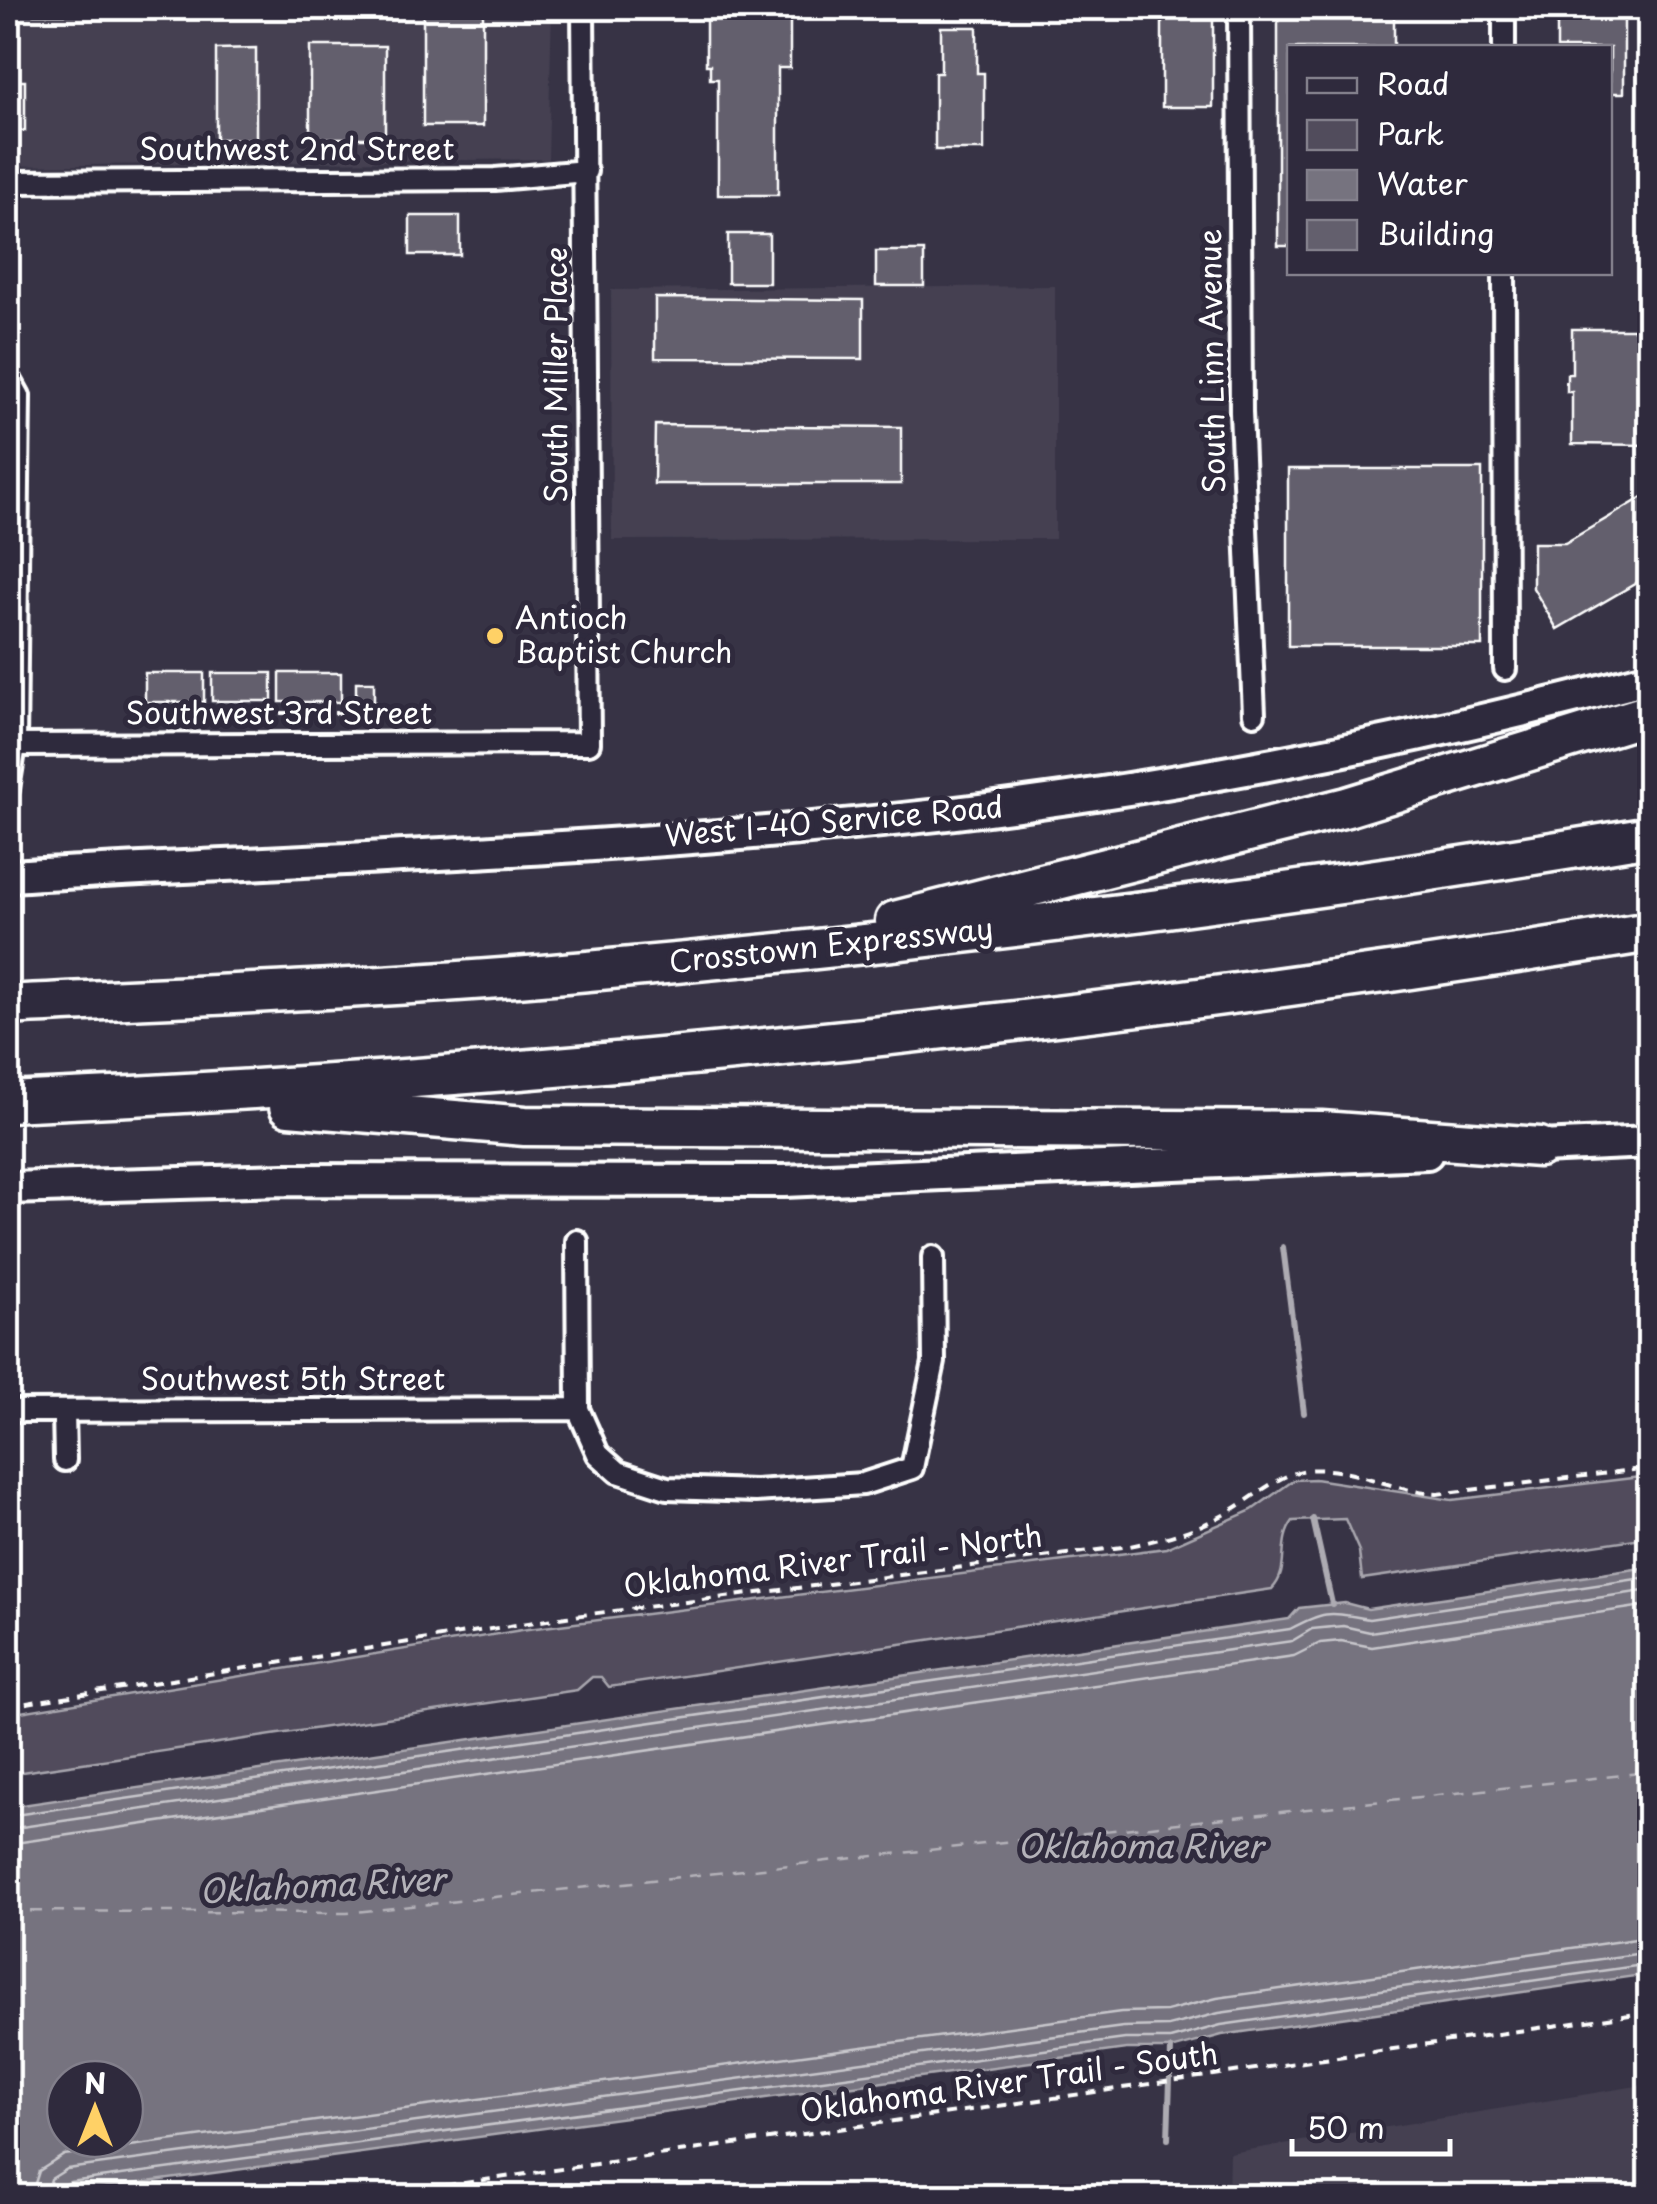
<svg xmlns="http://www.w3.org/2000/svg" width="1657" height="2204" viewBox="0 0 1657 2204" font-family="'Playpen Sans',sans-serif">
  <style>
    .built { fill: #444051 }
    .green { fill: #514c5c; stroke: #a8a6ae; stroke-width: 2.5 }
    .water { fill: #76737f; stroke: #adabb2; stroke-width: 2.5; fill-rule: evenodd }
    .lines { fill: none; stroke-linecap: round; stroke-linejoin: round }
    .shore { stroke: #c8c7cc; stroke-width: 2.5 }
    .stream { stroke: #adabb2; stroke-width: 6 }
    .ferry { stroke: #b4b2b9; stroke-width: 2.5; stroke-dasharray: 12 10; stroke-linecap: butt }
    .building { fill: #635f6d; stroke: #fff; stroke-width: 2.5 }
    .minor-casing { stroke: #fff; stroke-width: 28 }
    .secondary-casing { stroke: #fff; stroke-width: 38 }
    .motorway-casing { stroke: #fff; stroke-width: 45 }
    .path { stroke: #fff; stroke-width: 4; stroke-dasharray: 10 8; stroke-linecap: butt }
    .minor { stroke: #2f2a3d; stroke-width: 20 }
    .secondary { stroke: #2f2a3d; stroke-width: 30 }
    .motorway { stroke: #2f2a3d; stroke-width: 38 }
    .poi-dot { fill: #ffd166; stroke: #2f2a3d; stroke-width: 4 }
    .labels { text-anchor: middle; stroke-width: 10; stroke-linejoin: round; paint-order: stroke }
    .street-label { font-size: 30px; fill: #fff; stroke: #2f2a3d }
    .poi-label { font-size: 30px; fill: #fff; stroke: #2f2a3d; text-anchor: start }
    .water-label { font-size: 32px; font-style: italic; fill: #b4b2b9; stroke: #2f2a3d }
  </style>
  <rect width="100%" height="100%" fill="#373345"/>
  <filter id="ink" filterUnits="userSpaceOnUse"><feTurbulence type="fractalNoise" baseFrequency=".01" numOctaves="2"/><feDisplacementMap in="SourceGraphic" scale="20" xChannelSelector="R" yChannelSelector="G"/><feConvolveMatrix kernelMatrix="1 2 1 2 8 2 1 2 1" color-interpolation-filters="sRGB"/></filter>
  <g filter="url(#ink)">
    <path class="built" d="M8,8H552L548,159L8,166Z
      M1055,286V539L612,540L611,290Z
      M1649,2084V2196H1228L1229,2153Z"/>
    <path class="green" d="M1649,1476V1537L1362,1579L1359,1551L1345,1519L1293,1521C1276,1543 1291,1570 1272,1589L609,1687L601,1677H592L577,1690L8,1774V1714L528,1629L1166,1548L1252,1510L1294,1480L1315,1479L1452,1500Z"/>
    <path class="water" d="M1649,1567V1974L1222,2035L1171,2049H1126L95,2189L8,2196V1807L1289,1619L1299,1608L1345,1603L1368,1609ZM65,2079H125V2139H65Z"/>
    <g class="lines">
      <path class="shore" d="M8,1816L1290,1629C1326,1610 1328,1612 1369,1619L1650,1577
        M8,1829L1292,1641L1312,1629L1343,1626L1370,1632L1650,1590
        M8,1844L1294,1656L1320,1643L1341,1641L1372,1647L1650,1605
        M31,2196L39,2171L64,2155L1121,2012L1166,2011L1217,1998L1650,1937
        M46,2196L51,2179L67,2169L1123,2027L1168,2026L1219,2013L1650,1952
        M59,2196L61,2187L70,2182L1125,2039H1170L1221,2025L1650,1964"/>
      <path class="stream" d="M1283,1247L1304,1413
        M1313,1519L1332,1604
        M1168,2139L1171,2049"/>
      <path class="ferry" d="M8,1911L347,1913L1650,1772"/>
    </g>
    <path class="building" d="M8,8H84V14H8Z
      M94,8H213V18H94Z
      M310,8H385V18H310Z
      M423,8H483V126H423Z
      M706,8H790V68H778V195H718V79H710V65H706Z
      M1162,8H1213V107H1162Z
      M1278,8H1394V48H1290V246H1278Z
      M1557,8H1643H1624V93H1610V48H1557Z
      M941,27H977V73H984V150H935V73H941Z
      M310,46H385V138H310Z
      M256,48V139H216V49Z
      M8,81H25V131H8Z
      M410,216H460V255H410Z
      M728,234H769V283H728Z
      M876,251H924V286H876Z
      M655,298L863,300V359L655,358Z
      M1572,329H1650V445L1572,444V392H1567V374H1572Z
      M655,425L901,427V484H654Z
      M1288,469H1482V646H1288Z
      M1650,493V575L1557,629L1533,588V543H1565Z
      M145,673H204V702H145Z
      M212,673H272V701H212Z
      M280,673H341V702H280Z
      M356,682H374V702H356Z"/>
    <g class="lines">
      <defs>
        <path id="minor" d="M1239,8L1241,412L1254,714
          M1504,48V8
          M8,182L495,179L586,171
          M1504,272L1505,669
          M8,376L19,396L15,745
          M8,789L15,745L589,743L583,8
          M577,1241L578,1409L598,1454L618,1472L667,1488L755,1491L863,1484L912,1468L934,1362L933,1257
          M8,1411L578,1409
          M64,1411L65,1460"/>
        <path id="secondary" d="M8,876C320,859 635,850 947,814C1184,786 1419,740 1650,678
          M1518,1148L1650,1142
          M8,1188L284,1180L784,1181L1427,1153"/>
        <path id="motorway" d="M895,921L1347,807L1650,714
          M8,1005C201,995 395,988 588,971C943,940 1298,895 1650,836
          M8,1102C559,1078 1105,1021 1650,932
          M289,1106L525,1126L1321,1131L1539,1147"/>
      </defs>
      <use href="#minor" class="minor-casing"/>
      <use href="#secondary" class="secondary-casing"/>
      <use href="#motorway" class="motorway-casing"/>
      <path class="path" d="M1564,383H1567
        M154,713H366V702
        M8,1706L566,1617L1130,1546C1166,1538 1201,1529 1232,1510C1257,1495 1279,1474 1307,1470C1350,1465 1394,1492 1437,1494L1650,1468
        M374,2196L1650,2012"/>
      <use href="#minor" class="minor"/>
      <use href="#secondary" class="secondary"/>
      <use href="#motorway" class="motorway"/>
    </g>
  </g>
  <circle class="poi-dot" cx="495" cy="636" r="10"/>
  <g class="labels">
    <g class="street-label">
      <text x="297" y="160">Southwest 2nd Street</text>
      <text transform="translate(1213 361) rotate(-91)" y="10">South Linn Avenue</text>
      <text transform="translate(557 375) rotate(-90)" y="10">South Miller Place</text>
      <text x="279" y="724">Southwest 3rd Street</text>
      <text transform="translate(834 822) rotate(-5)" y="10">West I-40 Service Road</text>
      <text transform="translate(831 946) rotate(-6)" y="10">Crosstown Expressway</text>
      <text x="293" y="1390">Southwest 5th Street</text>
      <text transform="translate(833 1562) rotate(-7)" y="10">Oklahoma River Trail - North</text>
      <text transform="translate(1009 2083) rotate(-8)" y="10">Oklahoma River Trail - South</text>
    </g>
    <g class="poi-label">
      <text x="515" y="629">Antioch<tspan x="515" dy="34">Baptist Church</tspan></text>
    </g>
    <g class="water-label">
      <text x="1140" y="1858">Oklahoma River</text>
      <text transform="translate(322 1886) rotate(-3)" y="11">Oklahoma River</text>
    </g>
  </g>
  <rect width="1657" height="2204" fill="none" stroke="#2f2a3d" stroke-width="40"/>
  <rect x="20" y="20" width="1617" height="2164" fill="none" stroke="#fff" stroke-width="4" filter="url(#ink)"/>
  <rect x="1287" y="45" width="325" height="230" fill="#2f2a3d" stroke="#827f8b" stroke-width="2.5"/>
  <rect x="1307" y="78" width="50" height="15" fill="#2f2a3d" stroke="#827f8b" stroke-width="2.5"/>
  <text x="1377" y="95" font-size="30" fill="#ffffff">Road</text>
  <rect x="1307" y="120" width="50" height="30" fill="#514c5c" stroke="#827f8b" stroke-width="2.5"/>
  <text x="1377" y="145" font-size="30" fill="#ffffff">Park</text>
  <rect x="1307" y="170" width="50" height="30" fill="#76737f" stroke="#827f8b" stroke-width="2.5"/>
  <text x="1377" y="195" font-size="30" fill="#ffffff">Water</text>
  <rect x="1307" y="220" width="50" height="30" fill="#635f6d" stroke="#827f8b" stroke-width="2.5"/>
  <text x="1377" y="245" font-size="30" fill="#ffffff">Building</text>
  <g transform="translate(95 2109)"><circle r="48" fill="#2f2a3d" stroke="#827f8b" stroke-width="2.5"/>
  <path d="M0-8L18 38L0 25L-18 38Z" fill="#ffd166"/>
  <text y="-15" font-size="28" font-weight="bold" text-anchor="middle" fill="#ffffff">N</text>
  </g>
  <path d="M1292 2139v15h158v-15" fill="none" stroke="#ffffff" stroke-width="5"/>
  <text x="1307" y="2139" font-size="30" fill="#ffffff" stroke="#2f2a3d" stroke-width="8" paint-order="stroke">50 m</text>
</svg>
